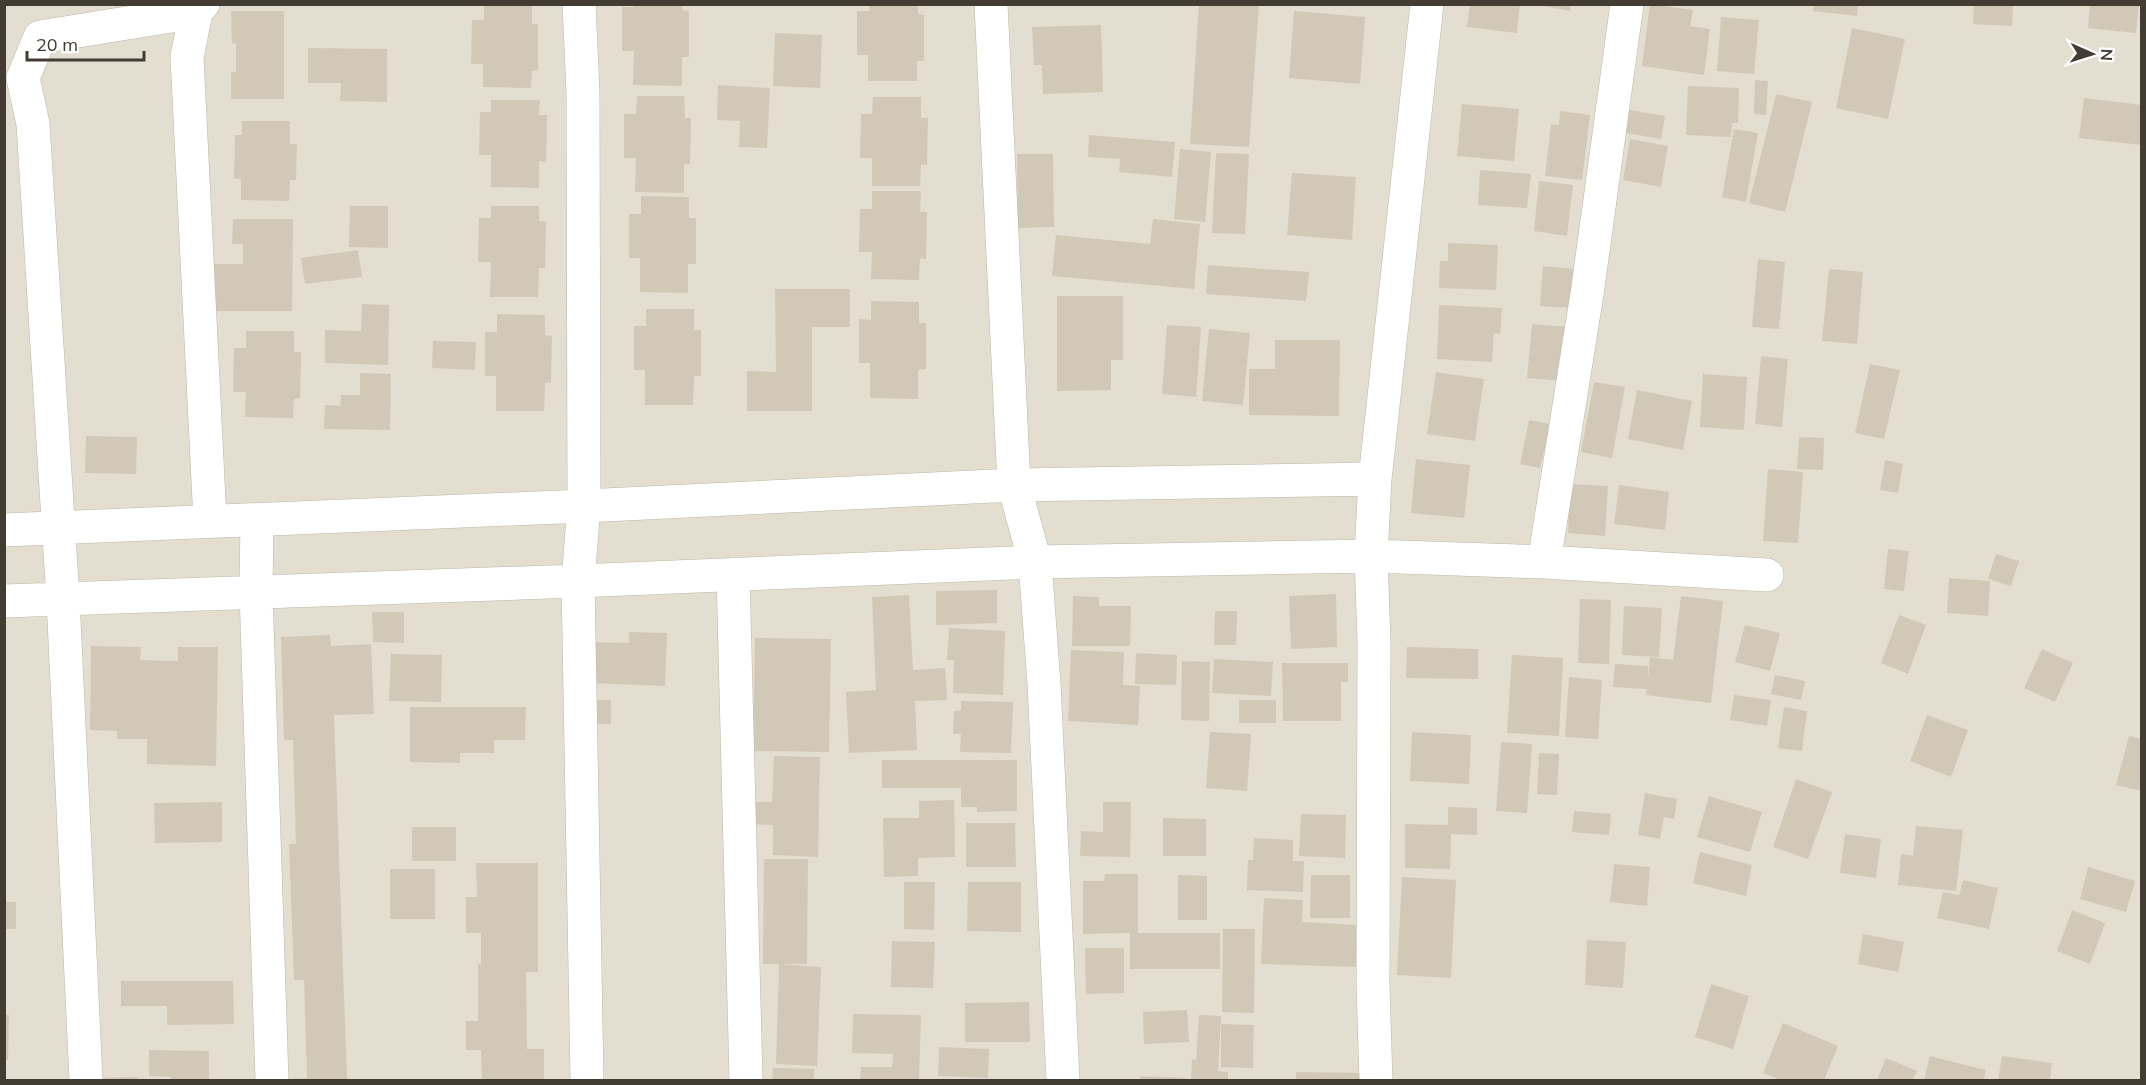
<svg xmlns="http://www.w3.org/2000/svg" width="2146" height="1085" viewBox="0 0 2146 1085" font-family="Mulish,sans-serif">
  <style>
    .residential { fill: #e4ded0 }
    .building { fill: #d2c8b8 }
    .lines { fill: none; stroke-linecap: round; stroke-linejoin: round }
    .street-casing { stroke: #beb7a8; stroke-width: 34 }
    .street { stroke: #fff; stroke-width: 33 }
  </style>
  <rect width="100%" height="100%" fill="#f0ece2"/>
  <path class="residential" d="M5,5H2141V1080H5Z"/>
  <path class="building" d="M484,4H532V24H538V70L532,71L531,88L483,87V64H471L472,20H484Z
    M634,4H683L682,10L689,11V57H682V86L633,85L634,51H622V7H634Z
    M869,4H918V14L924,15V61H917V81H868V55H857V11H869Z
    M1199,4H1259L1249,147L1190,144Z
    M1470,4H1520L1517,33L1467,27Z
    M1534,4H1571L1570,11Z
    M1650,4L1693,10L1690,26L1710,29L1704,75L1642,66Z
    M1814,4H1858L1857,16L1813,11Z
    M1974,4H2013L2012,26L1973,24Z
    M2090,4H2139L2136,33L2088,28Z
    M231,11H284V99H231V72H236V43L232,44Z
    M1294,11L1365,17L1360,84L1289,78Z
    M1721,17L1759,20L1754,74L1717,71Z
    M1101,25L1103,92L1043,94L1042,65H1034L1032,27Z
    M1852,28L1905,39L1888,119L1836,108Z
    M775,33L822,35L820,88L773,86Z
    M308,48L387,49V102L340,101L341,83H308Z
    M1755,80L1768,81L1766,115L1754,114Z
    M718,85L770,88L767,148L739,147L740,121L717,120Z
    M1688,86L1739,88L1738,123H1732L1731,137L1686,135Z
    M1776,94L1812,102L1785,212L1749,203Z
    M637,96H684L685,118H691L690,164H684V193L635,192L636,158H624V114H636Z
    M873,97H921V118H928L927,165L921,164L920,186H872V158H860L861,114H872Z
    M2084,98L2142,105V145L2079,138Z
    M491,100H540L539,115H547L546,162L539,161V188L491,187V155H479L480,112H491Z
    M1462,104L1519,109L1514,161L1457,156Z
    M1629,110L1665,116L1661,139L1626,133Z
    M1560,111L1590,115L1582,180L1545,176L1551,124L1559,125Z
    M242,121H290V144H297L296,180H290L289,201L241,200V179L234,178L235,135H242Z
    M1734,129L1758,133L1746,202L1722,197Z
    M1089,135L1175,142L1172,177L1119,172L1120,159L1088,157Z
    M1630,139L1668,146L1661,187L1623,180Z
    M1180,149L1211,152L1205,222L1174,219Z
    M1216,153L1249,154L1245,234L1212,233Z
    M1017,154H1053L1054,227L1018,228Z
    M1480,170L1531,174L1527,208L1478,205Z
    M1292,173L1356,177L1352,240L1287,235Z
    M1539,181L1573,185L1567,236L1534,231Z
    M872,191H921L920,212H927L926,259L920,258L919,280L871,279L872,252H859L860,209H872Z
    M641,196L689,197V218H696V264H688V293L640,292V258H629V214H641Z
    M350,206H388V248L349,247Z
    M491,206H539V221L546,222L545,268H539L538,297H490L491,262H478L479,218H491Z
    M233,219H293L292,311H212V264H243V244H232Z
    M1153,219L1200,224L1194,289L1052,276L1056,235L1150,244Z
    M1448,243L1498,245L1496,290L1439,288L1440,261H1448Z
    M358,250L362,277L305,284L301,258Z
    M1758,259L1785,262L1779,329L1752,327Z
    M1208,265L1309,272L1306,301L1206,294Z
    M1543,266L1576,269L1573,308L1540,306Z
    M1829,269L1863,272L1857,344L1822,341Z
    M775,289H850V327H812V411H747V371L776,372Z
    M1057,296H1123V360H1111V390L1057,391Z
    M871,301L919,302V323H926V369L918,370V399L870,398V363H859V319L871,320Z
    M362,304L389,305L388,365L325,363V330L361,331Z
    M1439,305L1502,308L1500,334L1494,333L1492,362L1437,359Z
    M646,309H694V330H701V376H694L693,405H645V370H634V326H646Z
    M497,314L545,315V335L552,336L551,383L545,382L544,411H496V376H485V332H497Z
    M1532,324L1568,327L1563,381L1527,378Z
    M1167,325L1201,327L1196,397L1162,394Z
    M1209,329L1250,333L1243,405L1202,401Z
    M246,331H294V352H301L300,398L294,399L293,418L245,417L246,392H233L234,348H246Z
    M1275,340H1340L1339,416L1249,415V369H1275Z
    M433,341L476,342L475,370L432,368Z
    M1761,356L1788,359L1782,427L1755,424Z
    M1870,364L1900,370L1884,439L1855,433Z
    M1436,372L1484,379L1475,441L1427,434Z
    M360,373L391,374L390,430L324,429L325,405L340,406L341,395H360Z
    M1703,374L1747,377L1744,430L1700,427Z
    M1594,382L1625,387L1612,458L1581,452Z
    M1637,390L1692,401L1683,450L1628,439Z
    M1529,420L1550,424L1540,468L1520,464Z
    M86,436L137,437L136,474L85,473Z
    M1799,437L1824,438L1823,470L1797,469Z
    M1416,459L1470,465L1464,518L1411,513Z
    M1885,460L1903,464L1898,493L1880,490Z
    M1768,469L1803,472L1798,543L1763,541Z
    M1570,484L1608,486L1605,536L1568,533Z
    M1619,485L1669,492L1665,530L1614,524Z
    M1888,549L1909,551L1904,591L1884,589Z
    M1996,554L2019,561L2011,586L1988,579Z
    M1949,578L1990,581L1988,616L1947,613Z
    M997,590V623L936,625V591Z
    M1336,594L1337,647L1291,649L1289,596Z
    M909,595L913,670L945,668L947,700L915,701L917,750L849,753L846,692L876,690L872,597Z
    M1073,596L1099,597V606H1131L1130,646H1072Z
    M1681,596L1723,601L1711,703L1646,695L1647,689L1613,687L1615,664L1648,666V679L1650,657L1673,660Z
    M1580,599L1611,600L1609,664L1578,663Z
    M1624,606L1662,608L1659,657L1622,655Z
    M1215,611H1237L1236,645H1214Z
    M372,612H404V643L373,642Z
    M1899,615L1926,625L1908,674L1881,663Z
    M1745,625L1780,633L1770,671L1735,662Z
    M949,628L1005,631L1003,695L953,693L954,660H947Z
    M629,632L667,633L665,686L590,683L592,642L629,643Z
    M330,635L331,646L371,644L374,714L334,715L347,1080H291V1079L307,1078L304,980H294L289,844H296L293,740H284L281,637Z
    M755,638L831,639L829,752L753,751Z
    M91,646L141,647L140,660L178,661V647H218L216,766L147,764V739H117V731L90,730Z
    M1407,647L1478,649V679L1406,678Z
    M2042,649L2073,663L2055,702L2024,688Z
    M1071,650L1124,652L1123,685L1140,686L1138,725L1068,721Z
    M1136,653L1177,655L1176,685L1135,684Z
    M391,654L442,655L441,702L389,701Z
    M1512,655L1563,658L1559,736L1507,733Z
    M1214,659L1273,662L1271,696L1212,693Z
    M1182,661L1210,662L1209,721L1181,720Z
    M1282,663H1348V682H1341V721H1283Z
    M1775,675L1805,681L1801,700L1771,694Z
    M1569,677L1602,680L1598,739L1565,737Z
    M1734,695L1771,700L1767,726L1730,720Z
    M593,700H611V724H593Z
    M1239,700H1276V723H1239Z
    M961,701L1013,702L1011,753L960,752L961,734H953L954,711L961,710Z
    M410,707H526L525,740H494V753H460V763L410,762Z
    M1784,707L1807,711L1802,751L1778,748Z
    M1927,715L1968,730L1951,777L1910,761Z
    M1210,732L1251,734L1247,791L1206,788Z
    M1412,732L1471,735L1469,784L1410,781Z
    M2129,736L2142,739V791L2116,785Z
    M1501,742L1532,744L1527,813L1496,811Z
    M1539,753L1559,754L1557,795L1537,794Z
    M774,756L820,757L818,857L773,855V825L749,824L750,802H772Z
    M882,760H1017V811L977,812V807H961V788H882Z
    M1796,779L1832,792L1808,859L1773,847Z
    M1645,793L1677,799L1674,819L1664,817L1660,839L1638,835Z
    M1709,796L1762,812L1750,852L1697,837Z
    M954,800L955,857L918,858V876L884,877L883,818H919V801Z
    M222,802V842L155,843L154,803Z
    M1103,802H1131L1130,857L1080,856L1081,831L1103,832Z
    M1448,807L1477,808V835L1451,834L1450,869L1405,868V824L1448,825Z
    M1574,811L1611,814L1609,835L1572,832Z
    M1301,814L1346,815L1345,858L1299,856Z
    M1163,818L1206,819V856H1163Z
    M966,823H1015L1016,867H966Z
    M1916,826L1963,830L1956,891L1898,885L1901,854L1913,856Z
    M412,827H456V861H412Z
    M1845,834L1881,839L1876,878L1840,873Z
    M1254,838L1293,840V861H1304L1303,892L1247,890L1248,860H1253Z
    M1700,852L1752,865L1746,896L1693,883Z
    M764,859H808L807,964H763Z
    M476,863H538V972H526L527,1049H544V1080H482L481,1050H466V1021H478V964L481,965V933H466V897H477Z
    M1614,864L1650,867L1647,906L1610,902Z
    M2088,867L2135,881L2126,912L2080,899Z
    M390,869H435V919H390Z
    M1105,874H1138V933H1220V969H1130V933L1083,934V881H1104Z
    M1178,875L1207,876V920H1178Z
    M1311,875H1350V918H1310Z
    M1402,877L1456,880L1451,978L1397,975Z
    M1963,880L1998,888L1989,929L1937,918L1943,892L1959,895Z
    M904,882H935L934,930L904,929Z
    M968,882H1021V932L967,931Z
    M1264,898L1303,900L1302,922L1357,925L1356,967L1261,964Z
    M4,902H16V929H4Z
    M2072,910L2105,923L2090,964L2057,951Z
    M1223,929H1255L1254,1013L1222,1012Z
    M1863,934L1904,942L1898,972L1858,964Z
    M1587,940L1626,942L1623,988L1585,985Z
    M892,941L935,942L933,988L891,987Z
    M1085,948H1124V993L1086,994Z
    M779,964L821,967L817,1066L776,1064Z
    M121,981H233L234,1024L167,1025V1006H121Z
    M1711,984L1749,996L1733,1049L1695,1037Z
    M1029,1002L1030,1042H965V1003Z
    M1187,1010L1189,1042L1144,1044L1143,1012Z
    M853,1014L921,1015L919,1080H860L861,1067H892L893,1054L852,1053Z
    M4,1015H9L8,1060H4Z
    M1199,1015L1221,1016L1218,1071L1228,1072V1080H1191L1192,1059L1196,1060Z
    M1783,1023L1838,1046L1824,1080H1775L1776,1078L1763,1073Z
    M1221,1024L1254,1025L1253,1068L1221,1067Z
    M939,1047L989,1049L988,1078L938,1076Z
    M149,1050L209,1051V1080H171V1077L149,1076Z
    M1930,1056L1986,1070L1984,1080H1924Z
    M2002,1056L2052,1063L2050,1080H1998Z
    M1886,1058L1917,1071L1913,1080H1877Z
    M773,1068L814,1069V1080H772Z
    M1296,1072L1360,1073V1080H1296Z
    M1140,1076L1185,1078V1080H1140Z
    M138,1077V1080H103V1078Z"/>
  <g class="lines">
    <defs>
      <path id="street" d="M203,4L196,12L187,57L210,521
        M579,4L583,92L584,506L578,581L587,1080
        M991,4L1014,485L1035,562L1044,684L1063,1080
        M257,520L256,592L272,1080
        M4,530L584,506L1014,485L1375,479
        M1544,562L1587,294L1627,4
        M733,574L746,1080
        M4,601L578,581L1035,562L1371,556L1544,562L1767,575
        M86,1080L63,599L33,124L23,78L40,37L196,12
        M1376,1080L1373,986L1374,641L1371,556L1375,479L1427,4"/>
    </defs>
    <use href="#street" class="street-casing"/>
    <use href="#street" class="street"/>
  </g>
  <rect width="2146" height="1085" fill="none" stroke="#423c33" stroke-width="12"/>
  <g transform="translate(2092 54) rotate(93)" stroke="#ffffff" stroke-width="4.5" paint-order="stroke">
  <path d="M0-4.5L10 22L0 15L-10 22Z" fill="#423c33"/>
  <text y="-9" font-size="16" font-weight="bold" text-anchor="middle" fill="#423c33">N</text>
  </g>
  <path d="M27 51v9h117v-9" fill="none" stroke="#423c33" stroke-width="3"/>
  <text x="36" y="51" font-size="18" fill="#423c33" stroke="#ffffff" stroke-width="4.5" paint-order="stroke">20 m</text>
</svg>
